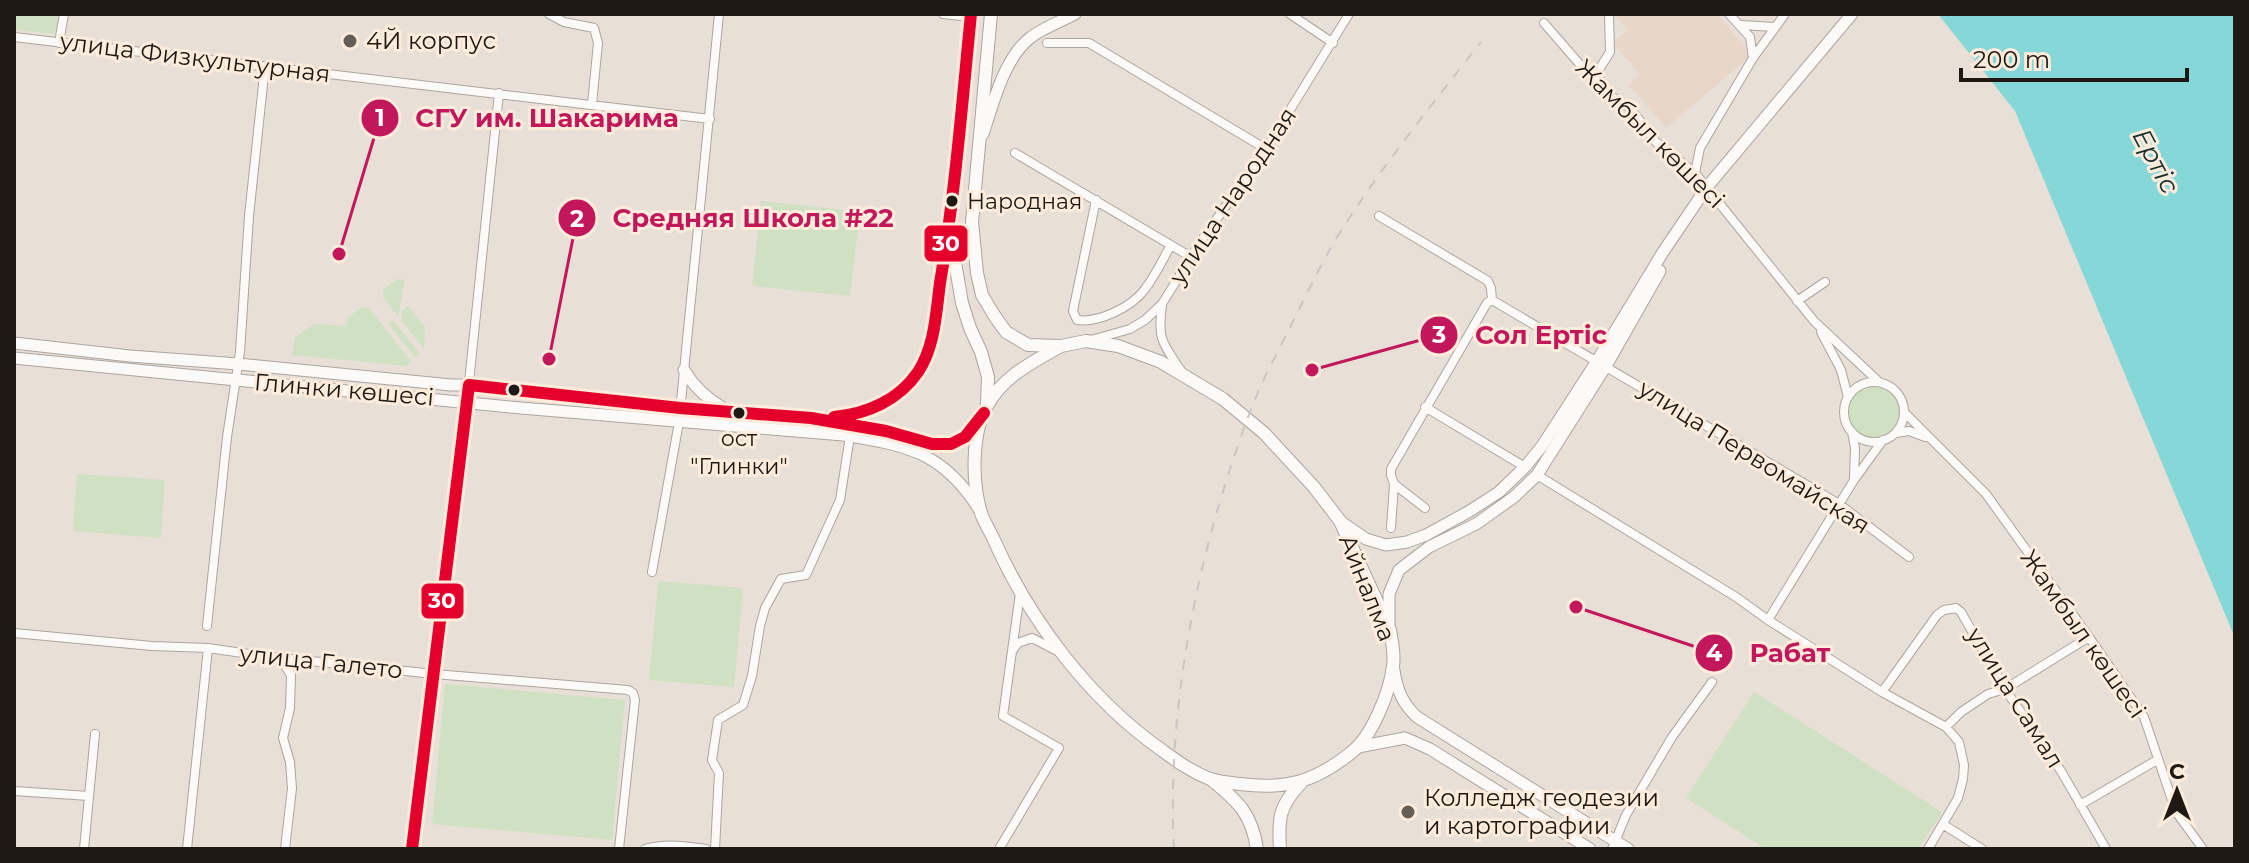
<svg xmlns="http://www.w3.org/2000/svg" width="2249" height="863" viewBox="0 0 2249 863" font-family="Montserrat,sans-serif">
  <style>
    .built { fill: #e8d7c8 }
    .green { fill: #d0e0c2 }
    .water { fill: #85d7d8 }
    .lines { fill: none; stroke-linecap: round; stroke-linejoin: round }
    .minor-casing { stroke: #aca59e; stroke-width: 10 }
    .major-casing { stroke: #aca59e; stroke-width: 13 }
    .highway-casing { stroke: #aca59e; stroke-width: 14 }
    .minor { stroke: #fcfaf9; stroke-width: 8 }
    .major { stroke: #fcfaf9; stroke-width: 11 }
    .highway { stroke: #fcfaf9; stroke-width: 12 }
    .rail { stroke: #c9c6c4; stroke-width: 2; stroke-dasharray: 10 10; stroke-linecap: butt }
    .bus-1-casing { stroke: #fdecdc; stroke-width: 18 }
    .bus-1 { stroke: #e4002b; stroke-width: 12 }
    .poi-dot { fill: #655e58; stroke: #fdecdc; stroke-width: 3 }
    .bus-dot { fill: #1f1914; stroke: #fdecdc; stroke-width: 3 }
    .labels { text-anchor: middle; stroke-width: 6; stroke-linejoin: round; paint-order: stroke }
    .bus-label { font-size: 22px; fill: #1f1914; stroke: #fdecdc; text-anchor: start }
    .poi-label { font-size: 24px; fill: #1f1914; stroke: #fdecdc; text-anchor: start }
    .street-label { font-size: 24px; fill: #1f1914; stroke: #fdecdc }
    .water-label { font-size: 26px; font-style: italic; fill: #182e2f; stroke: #fdecdc }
    .leader { fill: none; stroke: #c2185b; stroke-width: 3 }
    .callout-dot { fill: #c2185b; stroke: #fdecdc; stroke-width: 3 }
    .mark-label { font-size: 24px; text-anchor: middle; font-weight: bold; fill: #fff }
    .callout-label { font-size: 26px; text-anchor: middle; font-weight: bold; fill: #c2185b; stroke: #fdecdc; stroke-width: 6; stroke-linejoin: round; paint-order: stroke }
    .line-badge { stroke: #fdecdc; stroke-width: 3 }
    .badge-label { font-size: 22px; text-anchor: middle; font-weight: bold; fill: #fff }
  </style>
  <rect width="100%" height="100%" fill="#e8dfd7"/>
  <path class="built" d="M1614,14H1717L1752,55L1666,128L1629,85L1640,75L1613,43L1627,30Z"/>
  <path class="green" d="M14,14H59L57,34L14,30Z
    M761,201L860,212L850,296L752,286Z
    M397,279L405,280L398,316L383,297V290Z
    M408,306L425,327L424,349L401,320L403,310Z
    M362,307L369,308L410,360L408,366L292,355L295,337L315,324L346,326L348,317Z
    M393,320L420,354L415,357L388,323Z
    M1848 411a26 26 0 1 1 52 0a26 26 0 1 1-52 0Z
    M77,474L165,480L161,538L73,531Z
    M658,581L743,588L734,687L649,680Z
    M445,684L625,700L612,840L432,824Z
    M1754,692L1942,812L1918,849H1766L1686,798Z"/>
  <path class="water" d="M1938,14H2235V638L2015,111Z"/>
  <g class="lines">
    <defs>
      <path id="minor" d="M549,14L564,22L594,28L598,43L592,104
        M943,14L971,17
        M1290,14L1333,43
        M1729,14L1750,37L1753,58
        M1544,23L1603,91L1630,108L1656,142L1695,173L1814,321L1879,382
        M1741,25L1774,27
        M14,37L710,119
        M59,43L64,14
        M1047,43H1089L1266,149
        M1601,85L1598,71L1610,52L1609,14
        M1015,153L1191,257
        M1695,173L1700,148L1753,58L1785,14
        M1096,200L1073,311L1077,320C1099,323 1132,307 1145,289C1155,276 1163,259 1171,245
        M1379,216L1488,281L1491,288L1492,300
        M1797,301L1825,282
        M1162,305C1157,340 1163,344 1182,372
        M1821,332L1841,370L1848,397
        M1091,340L1130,329L1145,320L1162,304L1199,244L1266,149L1349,14
        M1844 412a30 30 0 1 1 60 0a30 30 0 1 1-60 0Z
        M1425,407L1525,467
        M1904,412L1986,494L2089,637L2144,717L2176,812L2203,849
        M1852,432L1855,448L1854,479
        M1896,433L1909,431L1925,437
        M1537,475L1736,597L1768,620L1882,692L1946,727L1959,742L1964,765L1963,779L1958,798L1928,849
        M1394,484L1425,508
        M1391,528L1394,484L1391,475V469L1487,303L1492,300L1839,504L1909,557
        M652,572L679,422L719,14
        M1768,620L1854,480L1883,440
        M207,626L227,437L240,352L249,216L265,66
        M14,633L152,646L208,648L263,656L434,674L628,690L633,693L635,700L619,849
        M1013,650L1018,643L1032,638L1059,652
        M280,658L291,675L290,708L283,738L290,762L292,788L285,849
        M1882,692L1937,615L1944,610L1956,608L1961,612L2005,689L2061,771L2106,849
        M1946,727L1961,712L1988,694L2005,689L2089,637
        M14,791L89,796
        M2080,805L2157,760
        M1944,825L1982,849
        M84,849L95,734
        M187,849L208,648
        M412,849L466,411L499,93
        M645,849C665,843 686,846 706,849
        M715,849L719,773L712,760L718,720L743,705L752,676L760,626L765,608L781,579L806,575L840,500L850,436
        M999,849L1059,748L1003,716L1020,593
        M1612,849L1626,815L1672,737L1712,682"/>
      <path id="major" d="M983,134C993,104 1004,58 1030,38C1042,28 1060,22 1075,14
        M14,343L130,356L238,364L451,385H469L680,408L811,418L886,431L932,444H951L965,437L981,417
        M14,358L521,408L843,435C907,445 943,452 979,509
        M684,370C694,387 706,398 723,408
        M829,417H842L887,401L901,392L922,365L932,341L949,237
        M1340,521L1366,539L1386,545L1407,542L1426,535L1468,512L1499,492L1525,467L1542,446L1597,361L1663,252L1707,187L1852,14
        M1389,624V594L1399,570L1429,547L1476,524L1514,497L1537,475L1606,366L1660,271
        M1394,670C1397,690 1402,703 1417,717L1628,849
        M1358,747L1405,738L1430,749L1590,849"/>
      <path id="highway" d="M971,14L950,233L962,303L970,328L981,352L988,377L987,404
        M991,14L972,222L977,273L982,295L994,315L1006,332L1028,345L1061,346L1086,341L1118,346L1161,362L1223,399L1264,433L1314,487L1340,521L1390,630C1392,642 1395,654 1393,666C1390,692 1372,736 1352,752C1315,782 1286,790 1240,784C1230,783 1219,782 1210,779C1192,772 1178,762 1163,751C1090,700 1030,621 994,540C990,531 984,522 981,513C972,483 971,434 987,406C1003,376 1033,362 1061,346
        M1213,781C1239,802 1252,815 1257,849
        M1280,849C1278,818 1279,806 1301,783"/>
    </defs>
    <use href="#minor" class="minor-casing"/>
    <use href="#major" class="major-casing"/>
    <use href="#highway" class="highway-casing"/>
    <use href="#minor" class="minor"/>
    <use href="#major" class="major"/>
    <use href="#highway" class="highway"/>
    <path class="rail" d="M1174,849C1166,700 1201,537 1255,399C1266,373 1280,348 1292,323C1306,296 1319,268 1334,242C1378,171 1430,107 1481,42"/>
    <defs>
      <path id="bus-1" d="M834,417C867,414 899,400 918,372C935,346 936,313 940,283C955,194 962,104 971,14
        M412,849L469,385L680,408L811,418L886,431L932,444H951L965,437L984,413"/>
    </defs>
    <use href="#bus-1" class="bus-1-casing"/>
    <use href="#bus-1" class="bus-1"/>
  </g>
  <g class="poi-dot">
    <circle cx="350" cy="41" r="8"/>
    <circle cx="1408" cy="812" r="8"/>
  </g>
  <g class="bus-dot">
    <circle cx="952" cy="201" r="7"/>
    <circle cx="514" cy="390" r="7"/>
    <circle cx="739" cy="413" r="7"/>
  </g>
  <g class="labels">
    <g class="bus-label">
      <text x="967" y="209">Народная</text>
      <text x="739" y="446" text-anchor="middle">ост<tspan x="739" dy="28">"Глинки"</tspan></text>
    </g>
    <g class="poi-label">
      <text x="366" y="49">4Й корпус</text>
      <text x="1424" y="806">Колледж геодезии<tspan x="1424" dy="28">и картографии</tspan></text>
    </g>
    <g class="street-label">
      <text transform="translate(195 58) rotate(7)" y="8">улица Физкультурная</text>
      <text transform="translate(1650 134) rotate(45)" y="8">Жамбыл көшесі</text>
      <text transform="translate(1233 196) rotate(-56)" y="8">улица Народная</text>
      <text transform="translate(344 390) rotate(5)" y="8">Глинки көшесі</text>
      <text transform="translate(1754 457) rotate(32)" y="8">улица Первомайская</text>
      <text transform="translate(1367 588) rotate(68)" y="8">Айналма</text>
      <text transform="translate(2083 634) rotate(55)" y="8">Жамбыл көшесі</text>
      <text transform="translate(321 662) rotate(6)" y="8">улица Галето</text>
      <text transform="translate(2015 698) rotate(58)" y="8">улица Самал</text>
    </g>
    <g class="water-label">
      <text transform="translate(2156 161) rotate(62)" y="9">Ертіс</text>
    </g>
  </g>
  <path class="leader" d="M339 254L380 118M549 359L577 218M1312 370L1439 335M1576 607L1714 653"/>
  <g class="callout-dot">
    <circle cx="339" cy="254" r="8"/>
    <circle cx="549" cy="359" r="8"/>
    <circle cx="1312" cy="370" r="8"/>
    <circle cx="1576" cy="607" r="8"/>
    <circle cx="380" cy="118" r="20"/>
    <circle cx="577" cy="218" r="20"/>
    <circle cx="1439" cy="335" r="20"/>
    <circle cx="1714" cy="653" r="20"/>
  </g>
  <g class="mark-label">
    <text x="380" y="126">1</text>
    <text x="577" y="227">2</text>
    <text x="1439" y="343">3</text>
    <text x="1714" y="661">4</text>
  </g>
  <g class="callout-label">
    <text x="547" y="127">СГУ им. Шакарима</text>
    <text x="753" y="227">Средняя Школа #22</text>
    <text x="1541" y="344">Сол Ертіс</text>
    <text x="1790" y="662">Рабат</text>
  </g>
  <g class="line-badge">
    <rect x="923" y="224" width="46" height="39" rx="8" fill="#e4002b"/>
    <rect x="420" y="582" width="45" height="38" rx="8" fill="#e4002b"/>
  </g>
  <g class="badge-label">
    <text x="946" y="251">30</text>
    <text x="442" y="608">30</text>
  </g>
  <rect width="2249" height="863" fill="none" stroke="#1f1914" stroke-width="32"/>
  <g transform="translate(2177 791)" stroke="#fdecdc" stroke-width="6" paint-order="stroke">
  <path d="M0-6L14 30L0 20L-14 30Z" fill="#1f1914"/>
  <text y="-12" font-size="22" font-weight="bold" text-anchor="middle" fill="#1f1914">С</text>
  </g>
  <path d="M1961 68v12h226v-12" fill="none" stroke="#1f1914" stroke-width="4"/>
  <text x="1973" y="68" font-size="24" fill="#1f1914" stroke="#fdecdc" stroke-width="6" paint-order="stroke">200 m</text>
</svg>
